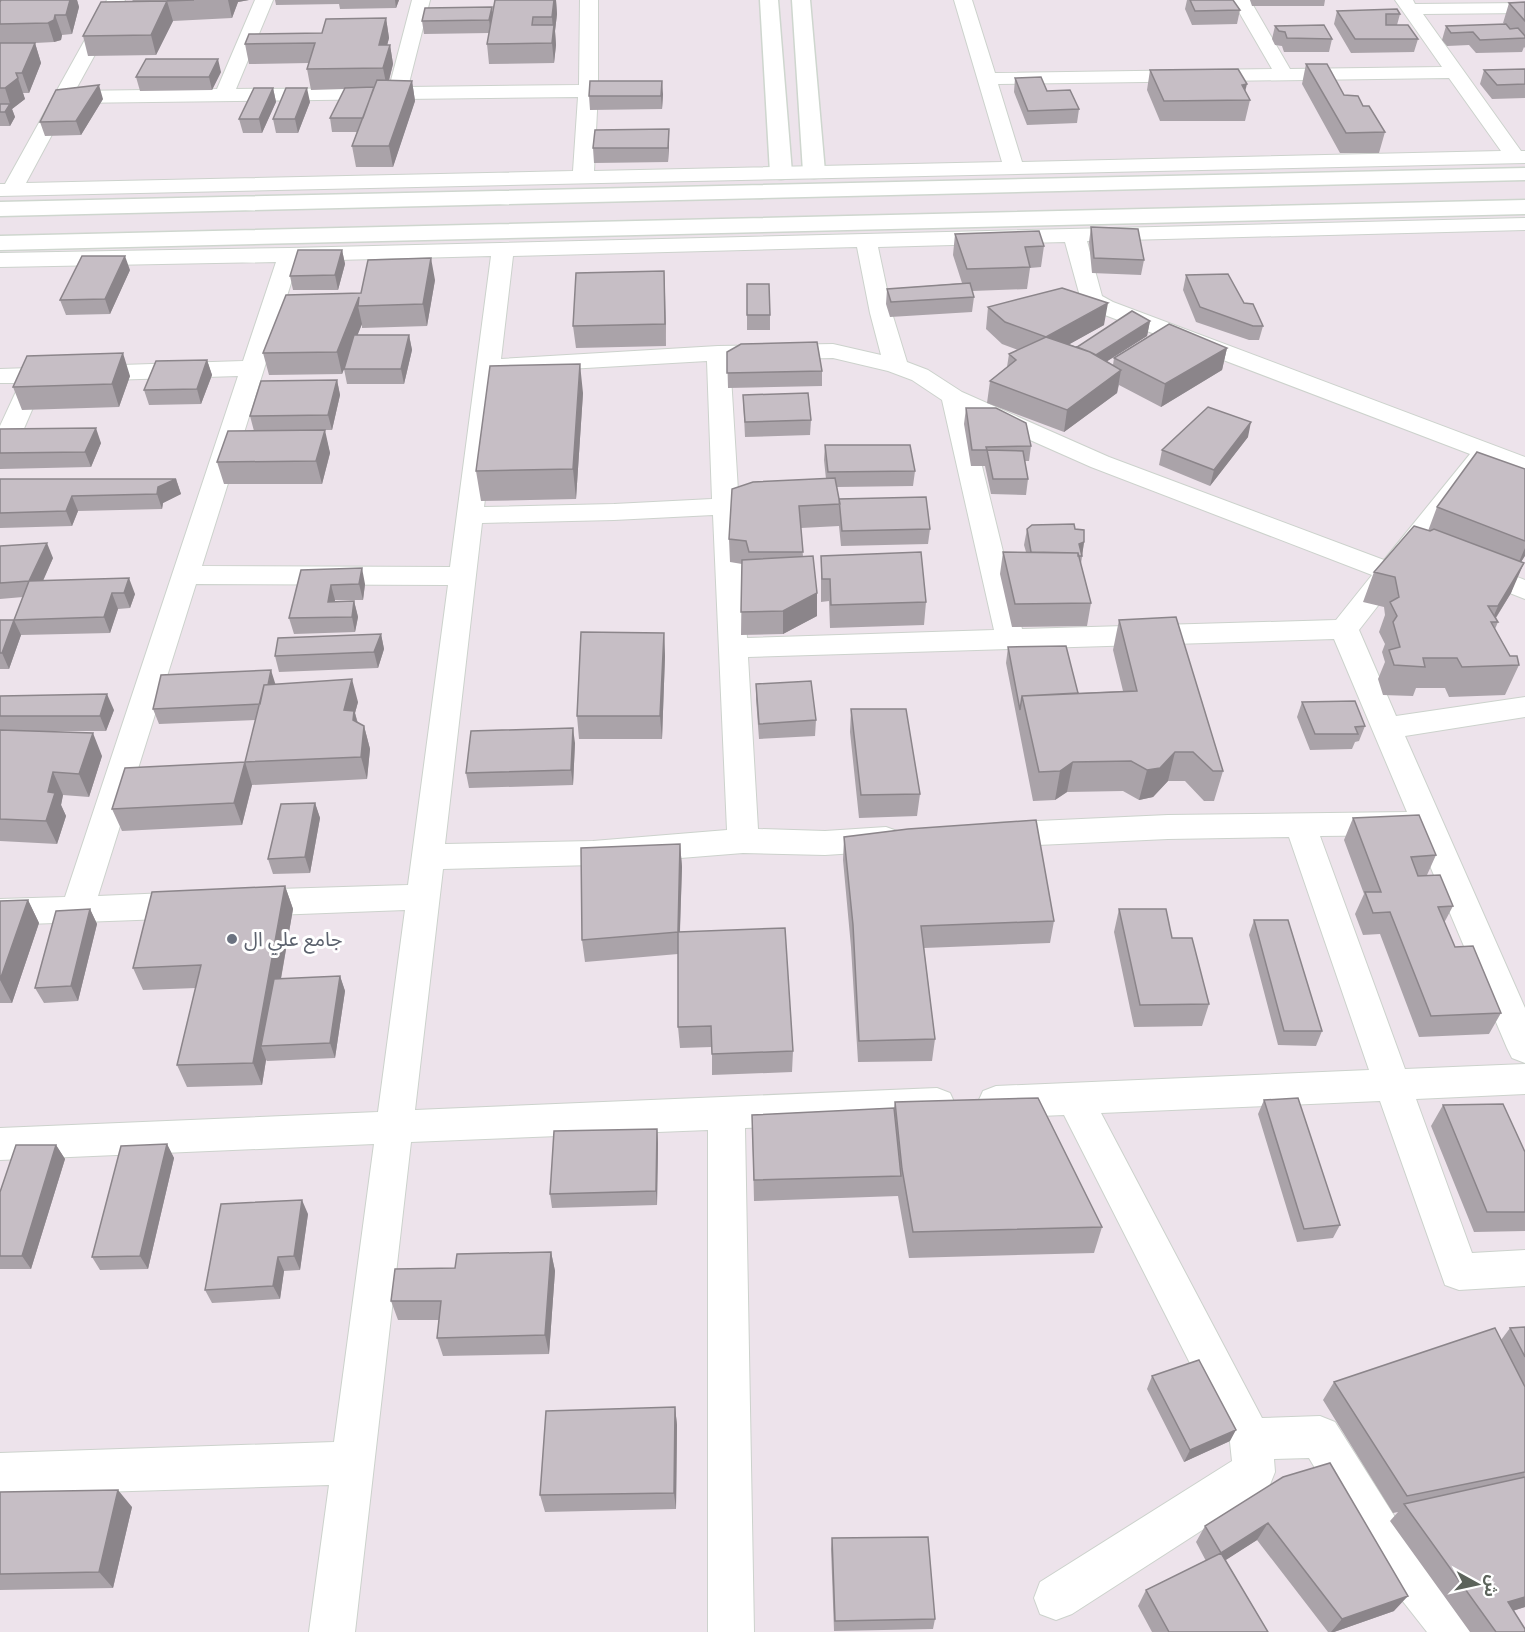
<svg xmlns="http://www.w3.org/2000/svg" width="1525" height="1632" viewBox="0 0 1525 1632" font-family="'Varela Round','Noto Sans Arabic',sans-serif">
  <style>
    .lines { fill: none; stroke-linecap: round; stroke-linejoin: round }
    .street-casing { stroke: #ccd2cc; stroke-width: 2 }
    .secondary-casing { stroke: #ced6ce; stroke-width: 3 }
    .street { fill: #fff; fill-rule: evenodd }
    .secondary { fill: #fff; fill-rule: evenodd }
    .wall { fill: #aaa3a9 }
    .shaded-wall { fill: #8b858a }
    .building { fill: #c6bec5; stroke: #8b858a; stroke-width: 1.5 }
    .worship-dot { fill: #6b7280; stroke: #fff; stroke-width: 2 }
    .labels { text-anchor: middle; stroke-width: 6; stroke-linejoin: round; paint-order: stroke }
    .worship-label { font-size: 20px; fill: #5b616d; stroke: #fff; text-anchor: start }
  </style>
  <rect width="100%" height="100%" fill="#ede3eb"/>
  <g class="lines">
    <defs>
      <path id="street" d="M107,0H125L75,91L217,89L255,0H273L236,89L389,88L412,0H430L408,87L579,85L580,0H598V91L594,171L1002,162L954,0H972L995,73L1272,69L1232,0H1250L1290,69L1442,67L1395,0H1413L1415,4L1525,3V13L1423,14L1521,151H1525V163L0,196V184H5ZM1449,78L1501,151L1022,162L998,84ZM578,97L573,171L26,183L69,103Z
        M1525,218V230L1087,241L1102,296L1113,302L1525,457V474L1490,462L1359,630L1396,716L1525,697V717L1405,736L1525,1008V1063L1512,1058L1507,1048L1417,835L1320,836L1405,1069L1525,1064V1094L1416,1099L1472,1253L1525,1250V1286L1459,1290L1445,1285L1380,1101L1101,1113L1262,1418L1320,1416L1335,1422L1400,1525L1472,1616L1479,1632H1427L1368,1557L1309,1458L1274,1459L1275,1472L1269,1487L1072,1614L1056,1620L1040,1614L1034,1598L1040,1582L1232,1461L1230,1442L1064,1115L996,1118L983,1113L978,1102L983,1091L996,1086L1369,1070L1289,837L1168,839L995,847L984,843L979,835L984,827L995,823L1168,815L1407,812L1334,639L748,657L758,829L825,831L886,827L897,831L902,839L897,847L886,851L825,855L743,853L593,865L443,869L415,1110L937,1088L950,1093L955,1104L950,1115L937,1120L745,1128L754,1632H708V1130L411,1142L355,1632H309L329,1485L0,1495V1453L334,1442L374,1144L0,1160V1128L378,1112L405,910L247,916L235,912L231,903L235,894L247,890L408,885L448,585L196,584L98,896L191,892L203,896L208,905L203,914L191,918L0,925V899L65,897L238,376L44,382L13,454L9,459L0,462V426L20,383H0V369L243,361L276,262L0,267V253L289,248ZM1065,242L1081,300L1084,305L1097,312L1470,454L1384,560L1109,457L962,392L928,370L907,362L892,313L878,247ZM857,247L870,313L881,355L833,344L718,346L501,359L513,256ZM491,256L450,567L202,566L298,261ZM833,358L888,371L912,380L942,400L994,630L747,638L730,360ZM707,361L712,499L614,504L484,507L500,373ZM969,413L1091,467L1372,575L1336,620L1022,629ZM713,515L727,830L593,841L445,844L482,523L614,520Z
        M1476,561L1525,580V599L1466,576L1462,570L1466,564Z"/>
      <path id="secondary" d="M760,0H778L792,173L789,178L781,179L773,178L770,173Z
        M792,0H810L825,172L822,177L814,178L806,177L803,172Z
        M1525,168V180L0,216V202Z
        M1525,200V214L0,250V236Z"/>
    </defs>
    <use href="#street" class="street-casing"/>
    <use href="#secondary" class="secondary-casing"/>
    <use href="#street" class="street"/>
    <use href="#secondary" class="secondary"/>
  </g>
  <path class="wall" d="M0,0H77L79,7L72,34L62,35L61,40L54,42L35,43L41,63L29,93H23L25,99L12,109L15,117L10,126H0Z
    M132,0H249L238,2L232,18L173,21L156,55L88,56L83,36L134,2Z
    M275,0H399L396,8L340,9L339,4L276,5Z
    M495,0H556L557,14L555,31L556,45L554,63L489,64L487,44L489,33L424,34L422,21L492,14Z
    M1187,0H1233L1240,10L1237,24L1192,25L1185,9Z
    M1250,0H1325L1324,6H1252Z
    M1525,2V48L1524,47L1522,52L1476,53L1469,45L1447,46L1442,40L1446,26L1505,24L1503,23L1509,3Z
    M1337,11L1400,14L1397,25L1418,39L1414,52L1351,53L1334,24Z
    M386,18L389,38L387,45H390L393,64L389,80L412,81L415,101L393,167H356L352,146L357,132H332L330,118L345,89L311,90L307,69L309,63L249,64L245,44L322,33Z
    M1275,26L1332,39L1329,52H1284L1282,46L1275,45L1272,39Z
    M1306,64L1344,95L1363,106L1385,132L1379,153H1340L1302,84Z
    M1525,69V98L1492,99L1480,84L1484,70Z
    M1150,70L1245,91L1250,100L1245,121H1160L1147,90Z
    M221,72L212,90L140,91L136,77Z
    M1015,78L1047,91L1079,109L1077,123L1027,125L1014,92Z
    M273,88L276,102L262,133H243L239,119Z
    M663,94L662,109L590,110L589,96Z
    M103,99L81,135L45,136L40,122Z
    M310,102L298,133H276L273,119Z
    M669,143L668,162L594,163L593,148Z
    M1091,227L1144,260L1141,275L1092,273L1089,242Z
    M955,234L1044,246L1041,267L1030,268L1027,289L972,291L974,297L972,312L890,317L886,304L887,289L962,283L953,255Z
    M342,250L345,264L338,290H293L290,276Z
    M130,270L110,314L66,315L60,300Z
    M664,271L666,346L576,348L573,326Z
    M1186,275L1244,303L1263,326L1259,340H1249L1196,322L1183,290Z
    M435,280L427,326L362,328V324L357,335H409L412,350L404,384H347L344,369L342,374L269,375L263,353L361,293Z
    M747,284L770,315V330H747Z
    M988,307L1104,325L1069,344L1077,347L1150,321L1147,336L1107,361L1113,365L1114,358L1227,348L1222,370L1161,407L1119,385L1117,393L1064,432L987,403L990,381L1007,367L1009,354L1018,350L1002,344L986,329Z
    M727,352L822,371V386L728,388Z
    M207,360L212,375L201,404L149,405L144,390Z
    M130,376L119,407L22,410L13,387Z
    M337,380L340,395L332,430H324L330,453L322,484H224L217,462L254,431L250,416Z
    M583,393L576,499L481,501L476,471Z
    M743,395L811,420L810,435L745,437Z
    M966,408L1031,446L1029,461H1025L1028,479L1026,495L991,494L985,466H971L964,424Z
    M0,429L101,443L91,467L0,469Z
    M1248,437L1210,486L1159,465L1162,450Z
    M825,445L915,471L913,486L837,487L839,499L930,529L928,544L841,546L839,526L801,528L803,557L817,593V616L783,634L741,635L742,564L730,562L729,539L826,479L824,460Z
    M1525,469V555L1521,562L1511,593L1496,618L1498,622L1495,629L1510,656L1519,665L1505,695L1449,697L1445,688H1416L1413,696L1383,695L1378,679L1385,662L1382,652L1385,644L1379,632L1385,615L1384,607L1363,602L1374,572L1428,531L1437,507Z
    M0,479H176L181,494L163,503L162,509L78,511L72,526L0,528Z
    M1027,529H1075L1084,542L1081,564L1091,603L1087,626L1012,627L1000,574L1003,552H1026L1024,545Z
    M0,546L53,558L43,581L135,594L130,608L118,609L110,633L21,635L9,669H0V620H14L23,597L0,599Z
    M821,556L926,602L924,625L830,628L829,601L821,602Z
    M301,570L365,584L363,600H335V602L354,601L358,617L355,632L294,634L289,618Z
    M1119,620L1223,771L1214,801H1204L1185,781H1168L1153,797L1139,800L1123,791L1067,792L1055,800L1033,801L1006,663L1008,647L1078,693L1123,691L1113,650Z
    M664,633L665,656L662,739H579L577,716Z
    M381,634L384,649L378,668L279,672L275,656Z
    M275,684L358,702L355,713L358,723L364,726L370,749L367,779L252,785L242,825L122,831L112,809L245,762L256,720L159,724L153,709Z
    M756,684L816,720L815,736L759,739L756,699Z
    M0,696L114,710L106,731H42L102,756L89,797L63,795L61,805L66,816L57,844L0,841Z
    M1302,702L1365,726L1359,741L1355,742L1352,749L1310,750L1297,717Z
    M851,709L920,794L917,816L859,818L850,732Z
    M575,743L573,785L469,788L466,773Z
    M315,803L320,818L310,873L273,874L268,859Z
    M1353,818L1436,855L1427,875L1453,906L1444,923L1455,947L1501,1013L1489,1034L1419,1037L1380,934L1363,935L1355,914L1364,894L1344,840Z
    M844,837L1054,921L1050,943L924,948L935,1039L932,1061L858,1062L851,947L843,860Z
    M680,844L682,867L680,932L793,1051L792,1072L712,1075V1047L680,1048L678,1027V954L585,962L582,940Z
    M285,886L293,909L281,979L340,976L345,991L335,1058L267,1061L266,1060L262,1085L187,1087L177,1065L196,988L143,990L133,968Z
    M28,900L39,923L12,1003H0V901Z
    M90,909L97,924L78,1001L44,1003L35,988Z
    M1119,909L1209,1004L1202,1026L1134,1027L1114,932Z
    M1254,920L1322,1031L1316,1046L1278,1045L1249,935Z
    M1264,1100L1340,1225L1333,1238L1297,1242L1258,1114Z
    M895,1102L1102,1227L1094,1253L909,1258L898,1196L754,1201L752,1115L894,1108Z
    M1443,1105L1525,1152V1231L1474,1232L1431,1126Z
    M657,1129L658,1143L657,1205L552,1208L550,1194Z
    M167,1144L174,1158L148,1269L100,1270L92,1257Z
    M56,1145L65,1159L31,1269H0V1192Z
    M308,1214L300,1270L284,1271L280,1299L212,1303L205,1290Z
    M551,1252L555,1271L549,1354L443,1356L437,1338L439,1320H398L391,1301L455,1268Z
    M1525,1327V1607L1513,1611L1525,1632H1470L1390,1521L1398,1512L1393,1513L1323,1400L1334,1382L1501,1340L1510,1328Z
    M1152,1376L1230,1441L1184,1462L1147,1389Z
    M675,1407L677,1425L676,1509L545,1512L540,1495Z
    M1283,1477L1394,1611L1334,1632H1328L1257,1540L1225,1560L1268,1632H1152L1138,1606L1146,1590L1206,1561L1196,1542L1205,1526Z
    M0,1492L132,1507L113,1588L0,1590Z
    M832,1538L935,1619L933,1629L834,1631L831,1549Z"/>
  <path class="shaded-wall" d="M70,0H77L79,7L72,34L66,15Z
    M228,0H249L238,2L232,18Z
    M395,0H399L396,8Z
    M554,0H556L557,14L555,31L556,45L554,63L552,43L553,31L552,17Z
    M167,1L173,21L156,55L151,35Z
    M492,7L493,20L491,33L489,20Z
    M55,15L62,35L61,40L54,42L48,23Z
    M386,18L389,38L382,65L379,45Z
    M35,43L41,63L29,93L22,73Z
    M390,45L393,64L387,88L383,68Z
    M218,59L221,72L212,90L209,77Z
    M18,78L25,99L12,109L15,117L10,126L5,112L10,104L5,88Z
    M412,81L415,101L393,167L389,146Z
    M662,81L663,94L662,109L661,96Z
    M1247,84L1243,100L1242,85Z
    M99,85L103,99L81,135L76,121Z
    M273,88L276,102L262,133L259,119Z
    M307,88L310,102L298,133L295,119Z
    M669,129V143L668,162V148Z
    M342,250L345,264L338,290L335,275Z
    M125,256L130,270L110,314L105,299Z
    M431,258L435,280L427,326L423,304Z
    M664,271L665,292L666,346L665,324Z
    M359,297L358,306L362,324L342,374L337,352Z
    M1108,303L1104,325L1043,359L1046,337Z
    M1150,321L1147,336L1087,374L1089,359Z
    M409,335L412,350L404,384L401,369Z
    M1227,348L1222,370L1161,407L1165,384Z
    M123,353L130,376L119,407L112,384Z
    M207,360L212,375L201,404L197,389Z
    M580,364L583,393L576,499L573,469Z
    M1121,370L1117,393L1064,432L1067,410Z
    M337,380L340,395L332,430L328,415Z
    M1251,422L1248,437L1210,486L1214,470Z
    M96,428L101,443L91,467L85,452Z
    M325,430L330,453L322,484L316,461Z
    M176,479L181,494L163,503L162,509L157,494L158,487Z
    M72,496L78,511L72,526L66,511Z
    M1084,542L1082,556L1079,544Z
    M47,543L53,558L36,596L29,581Z
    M1525,548V556L1515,571Z
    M1524,563L1511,593L1493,622H1491L1485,636L1498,606Z
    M362,568L365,584L363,600L359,584Z
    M129,578L135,594L130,608L124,593Z
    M331,585L335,600L332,617L328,602Z
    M112,593L118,609L110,633L104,617Z
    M817,593V616L783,634V611Z
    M354,601L358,617L355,632L352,617Z
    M14,620L21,635L9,669L2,653Z
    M664,633L665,656L662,739L660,716Z
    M381,634L384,649L378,668L374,652Z
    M271,670L276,686L265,704Z
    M352,679L358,702L355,713L360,734L344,710Z
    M107,694L114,710L106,731L100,716Z
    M364,726L370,749L367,779L361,757Z
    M573,728L575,743L573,785L571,770Z
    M93,733L102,756L89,797L79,774Z
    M1175,752L1168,781L1153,797L1139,800L1147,770Z
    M245,762L252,785L242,825L234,803Z
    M1073,762L1067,792L1055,800L1060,771Z
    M53,772L63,795L61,805L66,816L57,844L46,821L48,792Z
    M315,803L320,818L310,873L305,857Z
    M680,844L682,867L679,954L678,932Z
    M285,886L293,909L269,1046H261L266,1060L262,1085L253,1063Z
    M28,900L39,923L12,1003L0,980Z
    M90,909L97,924L78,1001L71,986Z
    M340,976L345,991L335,1058L330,1043Z
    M657,1129L658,1143L657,1205L656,1191Z
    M167,1144L174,1158L148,1269L140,1256Z
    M56,1145L65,1159L31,1269L22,1256Z
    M302,1200L308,1214L300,1270L294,1256Z
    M551,1252L555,1271L549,1354L545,1335Z
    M278,1257L284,1271L280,1299L273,1286Z
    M675,1407L677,1425L676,1509L674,1493Z
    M1236,1430L1230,1441L1184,1462L1190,1450Z
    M118,1490L132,1507L113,1588L99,1572Z
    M1268,1523L1257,1540L1212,1569L1221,1553Z
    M1408,1596L1394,1611L1334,1632H1331L1342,1619Z
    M1525,1597V1607L1492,1617L1508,1602Z"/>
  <path class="building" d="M1,0H70L66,15H55L54,20L48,23L0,24V2Z
    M168,0H194L167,1Z
    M495,0H554L552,17H533L532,25H554L552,43L487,44Z
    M1190,0H1233L1240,10L1195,11Z
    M167,1L151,35L83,36L101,2Z
    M1525,2V21L1509,3Z
    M492,7L489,20L422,21L425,8Z
    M1397,9L1400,14H1386V25H1408L1418,39H1355L1337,11Z
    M386,18L379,45H390L383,68L307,69L315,43L245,44L249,34L322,33L326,19Z
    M1506,24L1510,29L1518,28L1525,36V38L1480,40L1473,32L1451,33L1446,26Z
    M1324,25L1332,39L1287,38L1285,32L1279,31L1275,26Z
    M0,43H35L22,73H16L18,78L5,88H0Z
    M146,59H218L209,77H136Z
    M1306,64H1327L1344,95L1358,96L1363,106H1369L1385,132L1346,133Z
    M1238,69L1247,84L1242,85L1250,100L1164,101L1150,70Z
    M1525,69V84L1497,85L1484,70Z
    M1041,77L1047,91L1070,90L1079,109L1028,111L1015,78Z
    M377,80L412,81L389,146H352Z
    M590,81H662L661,96H589Z
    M99,85L76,121L40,122L56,90Z
    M374,87L363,118H330L345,88Z
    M254,88H273L259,119H239Z
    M286,88H307L295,119H273Z
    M0,104H10L5,112H0Z
    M669,129L668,148H593L595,130Z
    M1091,227L1138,229L1144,260L1094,258Z
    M1039,231L1044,246L1025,247L1030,267L967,269L955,234Z
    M298,250H342L335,275L290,276Z
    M82,256H125L105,299L60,300Z
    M431,258L423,304L358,306L359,297L337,352L263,353L286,295L361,293L368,260Z
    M664,271L665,324L573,326L576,273Z
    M1228,274L1244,303L1253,304L1263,326H1253L1200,307L1186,275Z
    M970,283L974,297L891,302L887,289Z
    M747,284H769L770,315H747Z
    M1062,288L1108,303L1046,337L1005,322L988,307Z
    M1132,311L1150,321L1096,355L1090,352L1077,347Z
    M1169,324L1227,348L1165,384L1114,358Z
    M354,335H409L401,369H344Z
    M1046,337L1090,352L1121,370L1067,410L990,381L1016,360L1009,354Z
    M817,342L822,371L727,373V352L741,344Z
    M123,353L112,384L13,387L27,356Z
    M207,360L197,389L144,390L156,361Z
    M580,364L573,469L476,471L490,366Z
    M337,380L328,415L250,416L261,381Z
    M808,393L811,420L745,422L743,395Z
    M1208,407L1251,422L1214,470L1162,450Z
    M966,408H996L1026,423L1031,446L986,447L987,450H972Z
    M96,428L85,452L0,453V429Z
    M325,430L316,461L217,462L228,431Z
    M825,445H910L915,471L828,472Z
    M987,450L1023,451L1028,479H993Z
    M1477,452L1525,469V541L1437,507Z
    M835,478L840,504L799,506L803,552H749L746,541L729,539L732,489L753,482Z
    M0,479H176L158,487L157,494L72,496L66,511L0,513Z
    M926,497L930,529L842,531L839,499Z
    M1074,524L1075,529L1084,530V542L1079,544L1082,556H1078V553L1031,552L1027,529L1032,525Z
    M1414,526L1430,531L1434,529L1524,563L1498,606H1488L1498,622H1491L1510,656H1517L1519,665L1462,667L1457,658H1423L1425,667L1394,665L1389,650L1400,647L1393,622L1397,616L1390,602L1399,597L1395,577L1374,572Z
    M47,543L29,581L0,583V546Z
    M921,552L926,602L831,605L830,579H822L821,556Z
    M1003,552L1078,553L1091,603L1015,604Z
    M813,556L817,593L783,611L741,612L742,560Z
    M362,568L359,584L331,585L328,602L354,601L352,617L289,618L301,570Z
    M129,578L124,593H112L104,617L14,620L2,653H0V620H14L29,581Z
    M1176,617L1223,771H1213L1193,752H1175L1160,768L1147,770L1131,761L1073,762L1060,771L1039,772L1022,696L1137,691L1119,620Z
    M581,632L664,633L660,716H577Z
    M381,634L374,652L275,656L278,638Z
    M1066,646L1078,693L1022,696L1020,710L1008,647Z
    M271,670L268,685H264L260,704L153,709L161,675Z
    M352,679L344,710L354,711L353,720L364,726L361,757L245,762L264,685Z
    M811,681L816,720L759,724L756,684Z
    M107,694L100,716H0V696Z
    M1355,701L1365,726L1355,727L1358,734H1315L1302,702Z
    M851,709H906L920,794L861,795Z
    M573,728L571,770L466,773L471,731Z
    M0,730L93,733L79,774L53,772L48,792L55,793L46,821L0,819Z
    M245,762L234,803L112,809L125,768Z
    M315,803L305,857L268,859L281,804Z
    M1419,815L1436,855L1411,857L1418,876L1440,875L1453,906L1438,907L1455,947L1473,946L1501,1013L1431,1016L1390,912L1373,913L1365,892H1381L1353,818Z
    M1036,820L1054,921L921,926L935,1039L859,1041L853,925L844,837L908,829Z
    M680,844L678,932L785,928L793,1051L712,1054L711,1026L678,1027V932L582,940L581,848Z
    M285,886L253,1063L177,1065L201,965L133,968L152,892Z
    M28,900L0,980V901Z
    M90,909L71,986L35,988L56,911Z
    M1119,909H1166L1172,938H1192L1209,1004L1140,1005Z
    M1254,920H1288L1322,1031H1284Z
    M340,976L330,1043L261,1046L274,979Z
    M1038,1098L1102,1227L913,1232L902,1169L895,1102Z
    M1298,1098L1340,1225L1304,1229L1264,1100Z
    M1503,1104L1525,1152V1212H1487L1443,1105Z
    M894,1108L901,1176L754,1180L752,1115Z
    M657,1129L656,1191L550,1194L554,1131Z
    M167,1144L140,1256L92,1257L121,1146Z
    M16,1145H56L22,1256H0V1192Z
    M302,1200L294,1256L278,1257L273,1286L205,1290L221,1204Z
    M551,1252L545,1335L437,1338L441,1301H391L395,1269L455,1268L457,1254Z
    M1525,1327V1357L1510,1328Z
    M1495,1328L1525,1387V1472L1407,1496L1334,1382Z
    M1199,1360L1236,1430L1190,1450L1152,1376Z
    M675,1407L674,1493L540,1495L546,1411Z
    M1330,1463L1408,1596L1342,1619L1268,1523L1221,1553L1205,1526L1283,1477Z
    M1525,1477V1597L1508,1602L1525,1629V1632H1496L1404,1504Z
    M118,1490L99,1572L0,1574V1492Z
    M928,1537L935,1619L835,1621L832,1538Z
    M1221,1553L1268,1632H1169L1146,1590Z"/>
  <circle class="worship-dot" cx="232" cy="939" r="6"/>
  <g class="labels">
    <g class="worship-label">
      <text x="244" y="946">جامع علي ال</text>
    </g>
  </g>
  <g transform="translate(1477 1584) rotate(98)" stroke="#ffffff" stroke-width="4.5" paint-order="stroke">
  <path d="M0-4.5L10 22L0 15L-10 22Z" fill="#5c635b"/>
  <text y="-9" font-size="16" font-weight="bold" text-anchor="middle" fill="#5c635b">ش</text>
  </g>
</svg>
